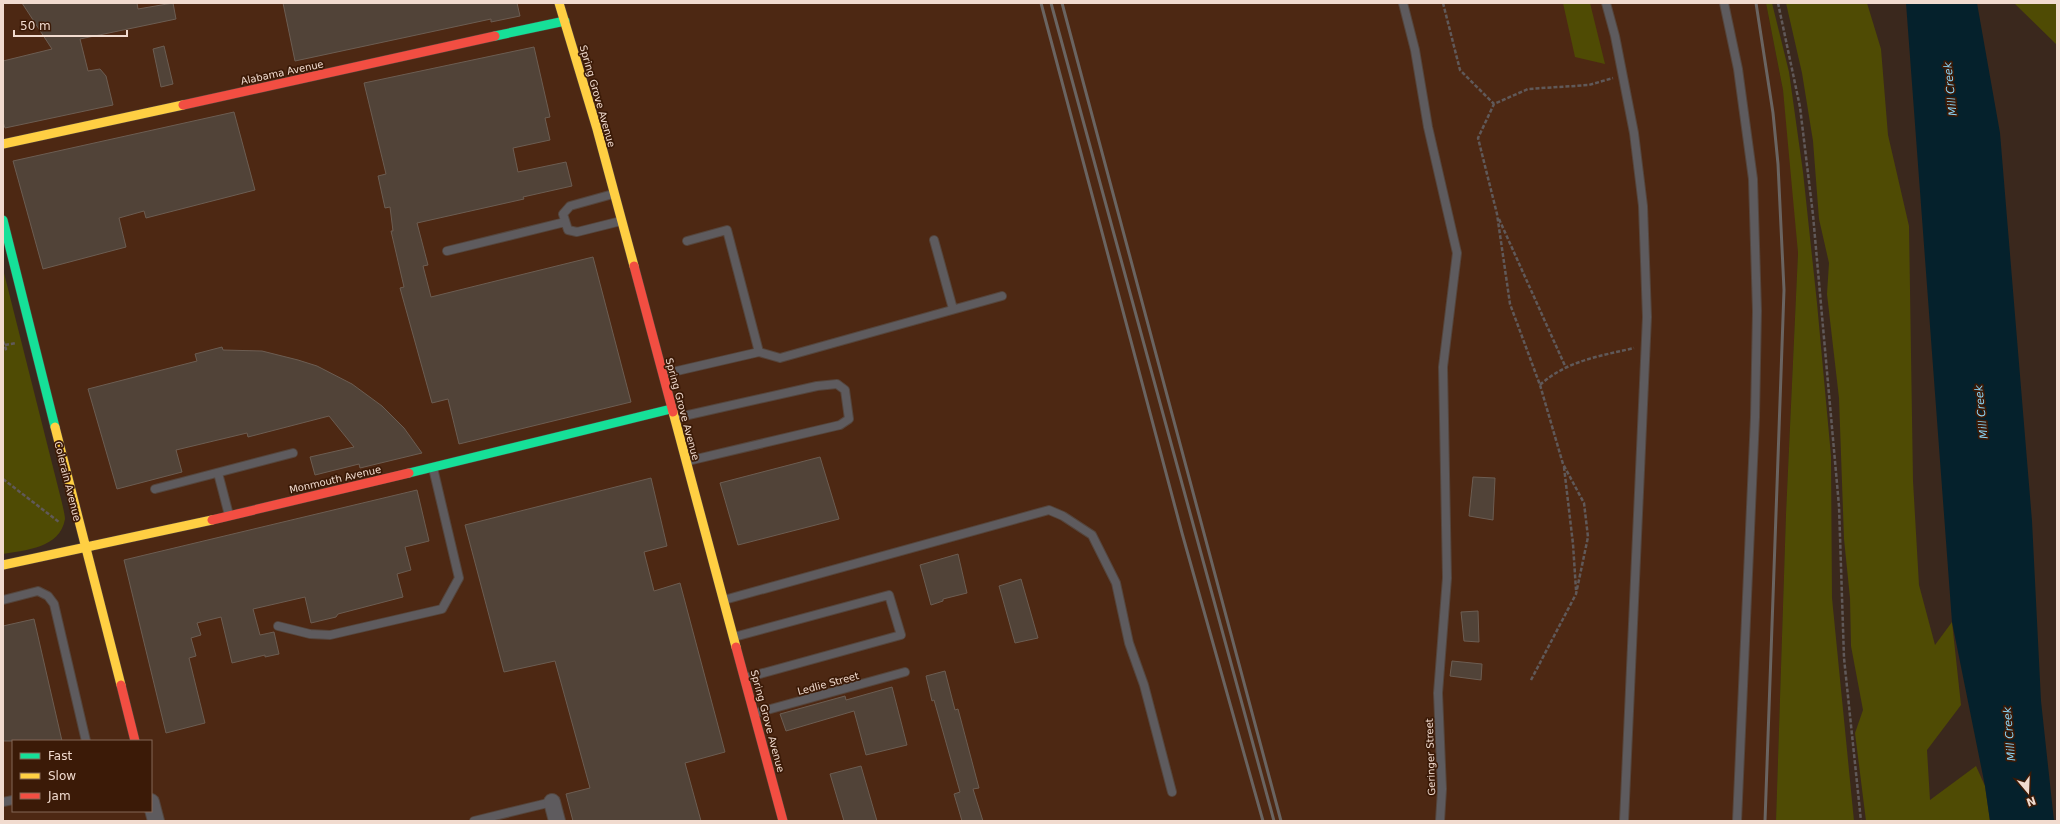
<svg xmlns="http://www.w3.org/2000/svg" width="2060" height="824" viewBox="0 0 2060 824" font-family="'DejaVu Sans',sans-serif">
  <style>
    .built { fill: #4d2813; fill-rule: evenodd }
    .green { fill: #4f4b04 }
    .water { fill: #05212c }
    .building { fill: #514338; stroke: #6c5d52 }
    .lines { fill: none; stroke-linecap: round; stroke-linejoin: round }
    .lane-casing { stroke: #55453c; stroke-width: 10 }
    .street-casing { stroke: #55453c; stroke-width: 18 }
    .fast-casing { stroke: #55453c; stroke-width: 10 }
    .slow-casing { stroke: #55453c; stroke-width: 10 }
    .jam-casing { stroke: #55453c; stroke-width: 10 }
    .path { stroke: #605959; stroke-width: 2.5; stroke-dasharray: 4 2; stroke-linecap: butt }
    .lane { stroke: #5e5b5e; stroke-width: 8 }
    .street { stroke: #5e5b5e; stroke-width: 16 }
    .fast { stroke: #16e098; stroke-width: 9 }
    .slow { stroke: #ffcf43; stroke-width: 9 }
    .jam { stroke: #f24e42; stroke-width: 9 }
    .rail { stroke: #6a6461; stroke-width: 3 }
    .labels { text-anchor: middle; stroke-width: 3.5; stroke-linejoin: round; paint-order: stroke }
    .street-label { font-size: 10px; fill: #f1dbcf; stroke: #3b1a07 }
    .water-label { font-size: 11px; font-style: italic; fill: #8bd7f9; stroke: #3b1a07 }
  </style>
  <rect width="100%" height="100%" fill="#3a281d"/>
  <path class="built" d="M3,3H1766L1783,90L1791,162L1798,253L1786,514L1776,821H3V565L85,548L3,220ZM13,741H151V811H13Z"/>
  <path class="green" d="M1563,3H1590L1605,64L1575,57Z
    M1766,3H1772L1789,72L1803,172L1817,303L1831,456L1832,598L1854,821H1776L1786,514L1798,253L1783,90Z
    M1786,3H1867L1881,49L1888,135L1909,226L1913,481L1919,585L1935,645L1952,622L1961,705L1927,750L1930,800L1976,766L1985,786L1990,821H1866L1855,733L1863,710L1851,646L1850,598L1844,539L1839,398L1827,294L1829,263L1819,219L1813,141L1802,73Z
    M2014,3H2057V45Z
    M3,269L62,503C63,508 65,515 65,519C60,548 26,550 3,554Z"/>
  <path class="water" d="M1906,3H1977L2000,133L2032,521L2041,701L2054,821H1990L1985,786L1952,622Z"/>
  <path class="building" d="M22,3H137L138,9L173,3L176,19L80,39L88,71L100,69L106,76L113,105L5,128L3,122V61L52,49Z
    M283,3H517L520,16L491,22V19L295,61Z
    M164,46L173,84L161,87L153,49Z
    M534,47L550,117L545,118L550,140L513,148L518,172L566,162L572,186L523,197L524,199L417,223L428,265L423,266L431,297L593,257L631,402L459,444L448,399L432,403L400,288L404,287L391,231H393L390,207L385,208L378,176L386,174L364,83Z
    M234,112L255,190L146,218L144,211L119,218L126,247L43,269L13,161Z
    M222,347L223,350L262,351L298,360L317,366L352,384L382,406L404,428L422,453L360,468L359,464L315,475L310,457L354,447L329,416L248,437L247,433L176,450L182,472L117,489L88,389L197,361L195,354Z
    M820,457L839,519L738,545L720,483Z
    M1473,477L1495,478L1493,520L1469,516Z
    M651,478L667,546L644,552L654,591L680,583L725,752L685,763L701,821H573L566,794L590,788L555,661L504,672L465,525Z
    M417,490L429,541L405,547L411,570L397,574L403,597L338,614L336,617L311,623L305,597L253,609L260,635L274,632L279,654L265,657V655L232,663L221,617L197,623L201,635L191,638L196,656L189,658L205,723L166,733L124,560Z
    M958,554L967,593L943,599V601L931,605L920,565Z
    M1021,579L1038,638L1015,643L999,586Z
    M1478,611L1479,642L1464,641L1461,612Z
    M34,619L62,741H3V626Z
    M1452,661L1482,664L1481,680L1450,676Z
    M945,671L955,710L958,709L979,788L973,789L983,821H962L954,794L960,792L934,700L932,701L926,676Z
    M892,687L907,745L866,755L854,711L786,731L780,714L845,696L846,700Z
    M861,766L877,821H844L830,774Z"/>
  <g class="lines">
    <defs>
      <path id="lane" d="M1403,3L1415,50L1428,127L1457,253L1443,367L1447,578L1438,693L1442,789L1440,821
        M1606,3L1615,36L1634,133L1643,206L1647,317L1624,821
        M1724,3L1738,69L1753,179L1757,311L1755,417L1737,821
        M613,194L570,206L563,214L568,230L577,232L621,221
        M934,240L953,309
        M687,241L727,230L759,352
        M447,251L565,222
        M664,374L759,352L780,358L1002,296
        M675,418L817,386L837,384L845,390L849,419L840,425L688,461
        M218,473L229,515
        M155,489L293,453
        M3,600L38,591L48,596L54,604L86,741
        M724,600L1049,510L1063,516L1092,535L1116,583L1129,643L1144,685L1172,792
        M278,626L310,634L330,635L442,609L459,578L433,468
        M734,637L889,595L901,635L745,678
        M756,713L905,672
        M3,802L13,800
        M474,821L552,802"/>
      <path id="street" d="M151,802L156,821
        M552,802L557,821"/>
      <path id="fast" d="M495,36L565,21
        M3,220L55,427
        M409,473L671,409"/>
      <path id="slow" d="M559,3L597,129L634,266
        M3,144L183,105
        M673,412L736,647
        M55,427L121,685
        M3,565L212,520"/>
      <path id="jam" d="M183,105L495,36
        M634,266L673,412
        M212,520L409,473
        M736,647L783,821
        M121,685L135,741"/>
    </defs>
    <use href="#lane" class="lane-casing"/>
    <use href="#street" class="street-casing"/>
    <use href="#fast" class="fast-casing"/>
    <use href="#slow" class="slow-casing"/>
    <use href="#jam" class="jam-casing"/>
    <path class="path" d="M1443,3L1460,70L1494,104
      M1778,3L1800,107L1813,215L1839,506L1844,658L1861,821
      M1499,219L1566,368
      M3,341L6,349L3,350
      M5,345L16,343
      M1540,385C1566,361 1600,356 1634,348
      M1564,467L1573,544L1576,590
      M3,479L59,522
      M1531,680L1576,594L1588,537L1584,503L1563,464L1540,385L1510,304L1497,214L1478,138L1494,104L1528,89L1589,85L1613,78"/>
    <use href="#lane" class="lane"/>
    <use href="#street" class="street"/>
    <use href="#fast" class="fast"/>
    <use href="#slow" class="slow"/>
    <use href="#jam" class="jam"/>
    <path class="rail" d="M1041,3L1182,533L1263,821
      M1051,3L1274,821
      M1062,3L1281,821
      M1756,3L1773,113L1778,164L1784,290L1765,821"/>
  </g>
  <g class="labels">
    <g class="street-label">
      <text transform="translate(282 72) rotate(-12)" y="4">Alabama Avenue</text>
      <text transform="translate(598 96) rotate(74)" y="4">Spring Grove Avenue</text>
      <text transform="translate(683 409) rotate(75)" y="4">Spring Grove Avenue</text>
      <text transform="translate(335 479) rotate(-13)" y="4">Monmouth Avenue</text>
      <text transform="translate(68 481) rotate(76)" y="4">Colerain Avenue</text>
      <text transform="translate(828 683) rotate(-15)" y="4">Ledlie Street</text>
      <text transform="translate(768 721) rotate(75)" y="4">Spring Grove Avenue</text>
      <text transform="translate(1430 757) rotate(-92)" y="4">Geringer Street</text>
    </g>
    <g class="water-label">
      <text transform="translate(1950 89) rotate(-96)" y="4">Mill Creek</text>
      <text transform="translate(1981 412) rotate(-96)" y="4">Mill Creek</text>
      <text transform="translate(2009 734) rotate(-95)" y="4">Mill Creek</text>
    </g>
  </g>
  <rect width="2060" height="824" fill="none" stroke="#f1dbcf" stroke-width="8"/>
  <rect x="12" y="740" width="140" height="72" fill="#3b1a07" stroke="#846757"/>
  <rect x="20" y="753" width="20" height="6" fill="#16e098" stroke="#846757"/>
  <text x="48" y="760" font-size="12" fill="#f1dbcf">Fast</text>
  <rect x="20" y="773" width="20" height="6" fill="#ffcf43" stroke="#846757"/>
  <text x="48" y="780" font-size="12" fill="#f1dbcf">Slow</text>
  <rect x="20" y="793" width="20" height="6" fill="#f24e42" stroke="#846757"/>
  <text x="48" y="800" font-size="12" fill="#f1dbcf">Jam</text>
  <g transform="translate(2028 792) rotate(161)" stroke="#3b1a07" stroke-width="3" paint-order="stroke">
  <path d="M0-3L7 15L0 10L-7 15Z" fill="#f1dbcf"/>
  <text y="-6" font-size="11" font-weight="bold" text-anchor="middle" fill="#f1dbcf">N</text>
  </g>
  <path d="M14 30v6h113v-6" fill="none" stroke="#f1dbcf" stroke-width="2"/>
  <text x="20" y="30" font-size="12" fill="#f1dbcf" stroke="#3b1a07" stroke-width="3" paint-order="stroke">50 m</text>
</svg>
